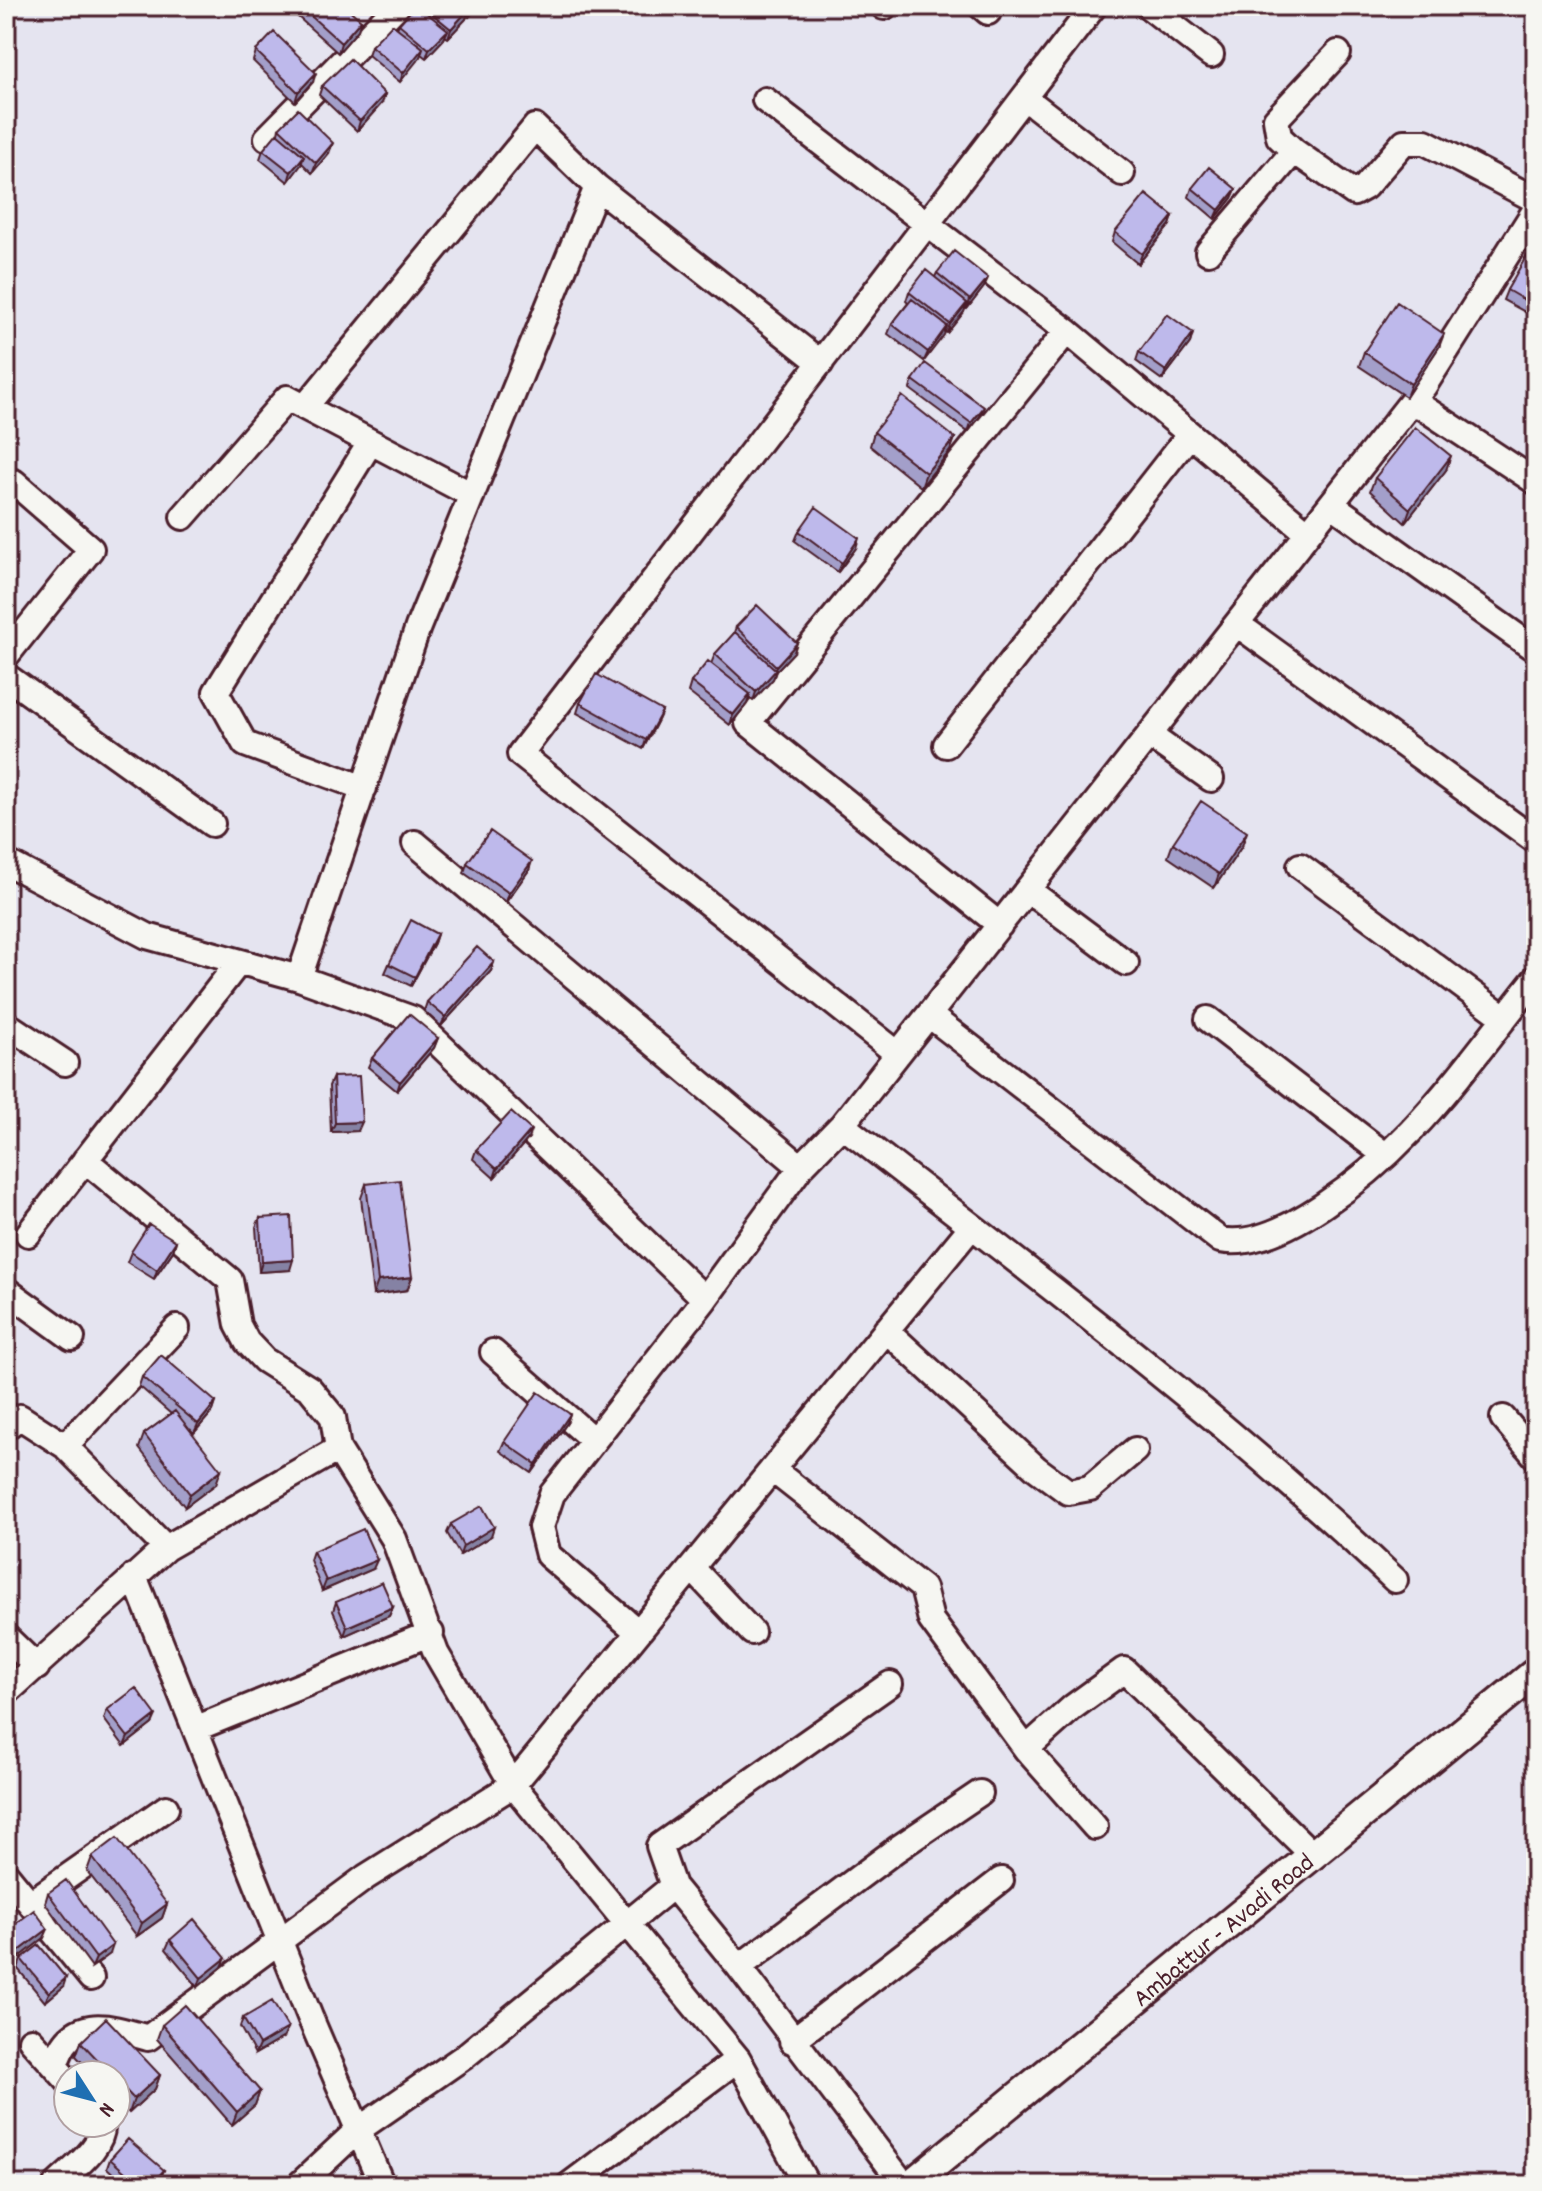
<svg xmlns="http://www.w3.org/2000/svg" width="1542" height="2191" viewBox="0 0 1542 2191" font-family="Dekko,sans-serif">
  <style>
    .lines { fill: none; stroke-linecap: round; stroke-linejoin: round }
    .minor-casing { stroke: #4a1f2b; stroke-width: 30 }
    .tertiary-casing { stroke: #4a1f2b; stroke-width: 34 }
    .minor { stroke: #f6f6f2; stroke-width: 24 }
    .tertiary { stroke: #f6f6f2; stroke-width: 28 }
    .wall { fill: #a39fca; stroke: #4a1f2b; stroke-width: 2 }
    .shaded-wall { fill: #8582a4; stroke: #4a1f2b; stroke-width: 2 }
    .building { fill: #beb9eb; stroke: #4a1f2b; stroke-width: 2 }
    .labels { text-anchor: middle; stroke-width: 8; stroke-linejoin: round; paint-order: stroke }
    .street-label { font-size: 26px; fill: #4a1f2b; stroke: #f6f6f2 }
  </style>
  <rect width="100%" height="100%" fill="#e5e4f0"/>
  <filter id="ink" filterUnits="userSpaceOnUse"><feTurbulence type="fractalNoise" baseFrequency=".0125" numOctaves="2"/><feDisplacementMap in="SourceGraphic" scale="16" xChannelSelector="R" yChannelSelector="G"/><feConvolveMatrix kernelMatrix="1 2 1 2 8 2 1 2 1" color-interpolation-filters="sRGB"/></filter>
  <g filter="url(#ink)">
    <g class="lines">
      <defs>
        <path id="minor" d="M981,6L988,12
          M1148,6L1211,55
          M884,7V6
          M1025,98L1122,173
          M765,100L1067,331
          M267,138L397,6
          M1294,151L1279,137L1276,119L1338,53
          M1208,252L1294,151L1354,193L1365,187L1404,142H1425L1536,200
          M1413,401L1536,482
          M305,407L535,127L597,187
          M1331,504L1536,650
          M183,517L287,398L472,495
          M1237,624L1536,841
          M6,656L91,549L14,482
          M6,676L212,824
          M1149,735L1211,779
          M946,745L1190,434
          M364,788L245,744L216,692L370,443
          M415,843L801,1167
          M6,862L147,936L299,978L413,1019L705,1299
          M1300,866L1504,1017
          M1028,890L1126,963
          M1000,925L748,723L1067,331L1308,533
          M299,978L418,627L597,187L821,363
          M929,1015L1220,1240C1279,1252 1371,1173 1411,1131C1456,1084 1495,1029 1536,978
          M1208,1019L1385,1155
          M6,1024L65,1063
          M898,1054L520,754L1094,6
          M972,1226C1118,1339 1262,1453 1395,1580
          M28,1234L239,962
          M6,1290L72,1338
          M886,1330L1037,1469L1068,1492L1090,1488L1135,1450
          M493,1352L592,1439
          M1503,1418L1536,1457
          M6,1427L20,1417L65,1446L177,1328
          M65,1446L166,1548
          M773,1470L923,1588L931,1620L1026,1749L1073,1707L1124,1670L1313,1855
          M692,1568L752,1632
          M134,1576L310,2017L382,2185
          M638,1632L548,1555L541,1527L552,1494L705,1299L801,1167L842,1125
          M6,1637L37,1667
          M890,1684L659,1846L673,1886L739,1967L904,2185
          M6,1693L166,1548L338,1449
          M197,1728L431,1633
          M1026,1749L1095,1827
          M6,1874L91,1978
          M30,1903L166,1808
          M739,1967L897,1849L980,1793
          M31,2040L68,2081
          M792,2041L1001,1880
          M55,2066C70,2013 108,2026 148,2038L366,1877L513,1785L436,1653L394,1539L338,1449L333,1417L310,1389L264,1360L247,1342L238,1325L230,1280L85,1160
          M56,2185C72,2169 105,2147 102,2123
          M299,2185L358,2130L465,2056L673,1886
          M569,2185L738,2059
          M807,2185L738,2059L513,1785L972,1226L842,1125L1424,386L1536,209"/>
        <g id="tertiary">
          <path id="s1" d="M910,2185L1536,1672"/>
        </g>
      </defs>
      <use href="#minor" class="minor-casing"/>
      <use href="#tertiary" class="tertiary-casing"/>
      <use href="#minor" class="minor"/>
      <use href="#tertiary" class="tertiary"/>
    </g>
    <path class="wall" d="M420,6H478L469,17L467,15L466,19L448,38L445,36L444,39L426,58L421,54L400,82L368,55L371,46L397,28L399,24Z
      M302,8L361,20L358,30L338,53L298,17Z
      M256,51L313,82L295,102L253,61Z
      M322,86L385,94L382,103L357,131L319,95Z
      M279,128L329,153L312,173L302,163L288,182L260,159L263,150L278,133Z
      M1192,188L1236,189L1232,198L1215,219L1189,197Z
      M1173,216L1170,225L1138,264L1112,242L1115,232Z
      M1536,250V318L1503,300L1507,290Z
      M937,273L984,287L967,309L965,308L964,312L947,333L945,332L924,361L888,334L892,324L908,303L906,301L909,292L935,277Z
      M1193,333L1190,343L1162,380L1136,361L1139,352Z
      M1439,347L1406,397L1359,366L1364,352Z
      M913,380L980,416L968,432L910,389Z
      M874,432L955,438L950,451L921,487L870,446Z
      M1446,470L1405,523L1370,491L1375,478Z
      M799,531L856,548L838,572L795,541Z
      M736,627L794,652L776,671L773,679L753,701L749,698L747,704L730,725L688,692L691,682L711,664L715,654L733,635Z
      M580,703L662,711L658,720L643,749L577,713Z
      M1173,843L1242,846L1214,888L1168,857Z
      M467,863L529,870L506,902L464,873Z
      M437,934L434,943L411,986L385,973L389,964Z
      M494,962L491,971L441,1026L424,1011L427,1002Z
      M438,1038L434,1048L397,1091L368,1067L372,1058Z
      M333,1077L358,1131L331,1132L329,1086Z
      M528,1139L494,1178L473,1159L476,1150Z
      M366,1184L412,1277L407,1290L373,1295L361,1198Z
      M260,1218L290,1270L259,1272L256,1227Z
      M176,1241L173,1251L154,1279L127,1262L131,1252Z
      M142,1377L216,1402L213,1411L194,1433L190,1429L216,1484L185,1507L139,1448L144,1434L171,1414L139,1386Z
      M567,1423L532,1473L500,1451L504,1442Z
      M451,1524L491,1536L460,1555L447,1533Z
      M313,1551L373,1569L322,1591L310,1560Z
      M336,1602L393,1607L389,1616L344,1636L333,1611Z
      M107,1710L152,1724L124,1746L104,1719Z
      M92,1857L167,1904L162,1918L137,1936L87,1871Z
      M48,1893L110,1954L92,1967L45,1903Z
      M170,1940L222,1967L198,1987L166,1949Z
      M21,1959L63,1987L45,2002L18,1969Z
      M243,2018L284,2037L255,2054L240,2027Z
      M162,2025L260,2091L255,2105L232,2125L157,2039Z
      M81,2042L160,2075L155,2089L129,2113L116,2099V2075H94L76,2056Z
      M110,2159L164,2170L160,2179L155,2185H126L107,2168Z"/>
    <path class="shaded-wall" d="M474,6H478L469,17L472,8Z
      M469,9L466,19L448,38L451,29Z
      M361,20L358,30L338,53L341,43Z
      M448,30L444,39L426,58L429,49Z
      M423,48L420,57L400,82L403,73Z
      M316,73L313,82L295,102L298,92Z
      M385,94L382,103L357,131L360,121Z
      M333,143L329,153L312,173L316,163Z
      M304,156L301,165L288,182L291,172Z
      M1236,189L1232,198L1215,219L1219,210Z
      M1173,216L1170,225L1138,264L1142,254Z
      M988,278L984,287L967,309L970,300Z
      M967,303L964,312L947,333L950,324Z
      M947,326L944,335L924,361L928,352Z
      M1193,333L1190,343L1162,380L1166,371Z
      M1444,334L1439,347L1406,397L1411,384Z
      M984,407L980,416L968,432L971,423Z
      M955,438L950,451L921,487L926,473Z
      M1451,456L1446,470L1405,523L1410,509Z
      M859,538L856,548L838,572L842,563Z
      M797,643L794,652L776,671L773,679L753,701L756,692L772,674L776,666Z
      M750,694L747,704L730,725L733,715Z
      M662,711L658,720L643,749L646,740Z
      M1247,832L1242,846L1214,888L1219,874Z
      M532,861L529,870L506,902L509,893Z
      M437,934L434,943L411,986L415,977Z
      M494,962L491,971L441,1026L445,1017Z
      M438,1038L434,1048L397,1091L400,1082Z
      M362,1122L358,1131L331,1132L335,1123Z
      M531,1130L528,1139L494,1178L497,1169Z
      M176,1241L173,1251L154,1279L157,1270Z
      M293,1260L290,1270L259,1272L262,1262Z
      M412,1277L407,1290L373,1295L378,1281Z
      M216,1402L213,1411L194,1433L198,1424Z
      M570,1414L567,1423L532,1473L536,1464Z
      M221,1470L216,1484L185,1507L190,1494Z
      M494,1527L491,1536L460,1555L463,1546Z
      M377,1560L373,1569L322,1591L326,1581Z
      M393,1607L389,1616L344,1636L347,1627Z
      M156,1715L152,1724L124,1746L128,1737Z
      M167,1904L162,1918L137,1936L142,1923Z
      M48,1929L44,1938L6,1968V1961Z
      M113,1945L110,1954L92,1967L96,1958Z
      M226,1958L222,1967L198,1987L201,1978Z
      M66,1978L63,1987L45,2002L49,1993Z
      M288,2028L284,2037L255,2054L259,2045Z
      M160,2075L155,2089L129,2113L134,2099Z
      M260,2091L255,2105L232,2125L237,2112Z
      M164,2170L160,2179L155,2185H151Z"/>
    <path class="building" d="M303,6H345L361,20L341,43L302,8Z
      M415,6H418L448,30L429,49L399,24Z
      M423,6H465L469,9L451,29Z
      M392,24L423,48L403,73L371,46Z
      M274,32L316,73L298,92L256,51Z
      M350,59L385,94L360,121L322,86Z
      M298,109L333,143L316,163L279,128Z
      M277,133L304,156L291,172L263,150Z
      M1209,167L1236,189L1219,210L1192,188Z
      M1146,194L1173,216L1142,254L1115,232Z
      M1531,248L1536,250V307L1507,290Z
      M954,251L988,278L970,300L937,273Z
      M926,270L967,303L950,324L909,292Z
      M912,299L947,326L928,352L892,324Z
      M1397,302L1444,334L1411,384L1364,352Z
      M1167,314L1193,333L1166,371L1139,352Z
      M925,363L984,407L971,423L913,380Z
      M902,396L955,438L926,473L874,432Z
      M1415,427L1451,456L1410,509L1375,478Z
      M816,507L859,538L842,563L799,531Z
      M757,605L797,643L776,666L736,627Z
      M735,632L776,670L756,692L715,654Z
      M708,661L750,694L733,715L691,682Z
      M596,674L662,711L646,740L580,703Z
      M1201,801L1247,832L1219,874L1173,843Z
      M490,831L532,861L509,893L467,863Z
      M411,920L437,934L415,977L389,964Z
      M477,947L494,962L445,1017L427,1002Z
      M409,1014L438,1038L400,1082L372,1058Z
      M359,1076L362,1122L335,1123L333,1077Z
      M511,1112L531,1130L497,1169L476,1150Z
      M400,1180L412,1277L378,1281L366,1184Z
      M291,1216L293,1260L262,1262L260,1218Z
      M149,1224L176,1241L157,1270L131,1252Z
      M161,1355L216,1402L198,1424L142,1377Z
      M538,1392L570,1414L536,1464L504,1442Z
      M175,1411L221,1470L190,1494L144,1434Z
      M482,1506L494,1527L463,1546L451,1524Z
      M363,1529L377,1560L326,1581L313,1551Z
      M382,1582L393,1607L347,1627L336,1602Z
      M136,1688L156,1715L128,1737L107,1710Z
      M117,1838L167,1904L142,1923L92,1857Z
      M66,1880L113,1945L96,1958L48,1893Z
      M34,1910L48,1929L6,1961V1931Z
      M194,1919L226,1958L201,1978L170,1940Z
      M39,1945L66,1978L49,1993L21,1959Z
      M272,2001L288,2028L259,2045L243,2018Z
      M185,2005L260,2091L237,2112L162,2025Z
      M106,2018L160,2075L134,2099L116,2080V2075H112L81,2042Z
      M128,2139L164,2170L151,2185H140L110,2159Z"/>
  </g>
  <g class="labels">
    <g class="street-label">
      <text dy="9" stroke="none"><textPath href="#s1" startOffset="404">Ambattur - Avadi Road</textPath></text>
    </g>
  </g>
  <rect width="1542" height="2191" fill="none" stroke="#f6f6f2" stroke-width="32"/>
  <rect x="16" y="16" width="1510" height="2159" fill="none" stroke="#4a1f2b" stroke-width="3" filter="url(#ink)"/>
  <g transform="translate(92 2099) rotate(126)"><circle r="38" fill="#f6f6f2" stroke="#b1a0a2" stroke-width="2"/>
  <path d="M0-6L14 30L0 20L-14 30Z" fill="#1f6fb2"/>
  <text y="-12" font-size="22" font-weight="bold" text-anchor="middle" fill="#4a1f2b">N</text>
  </g>
</svg>
